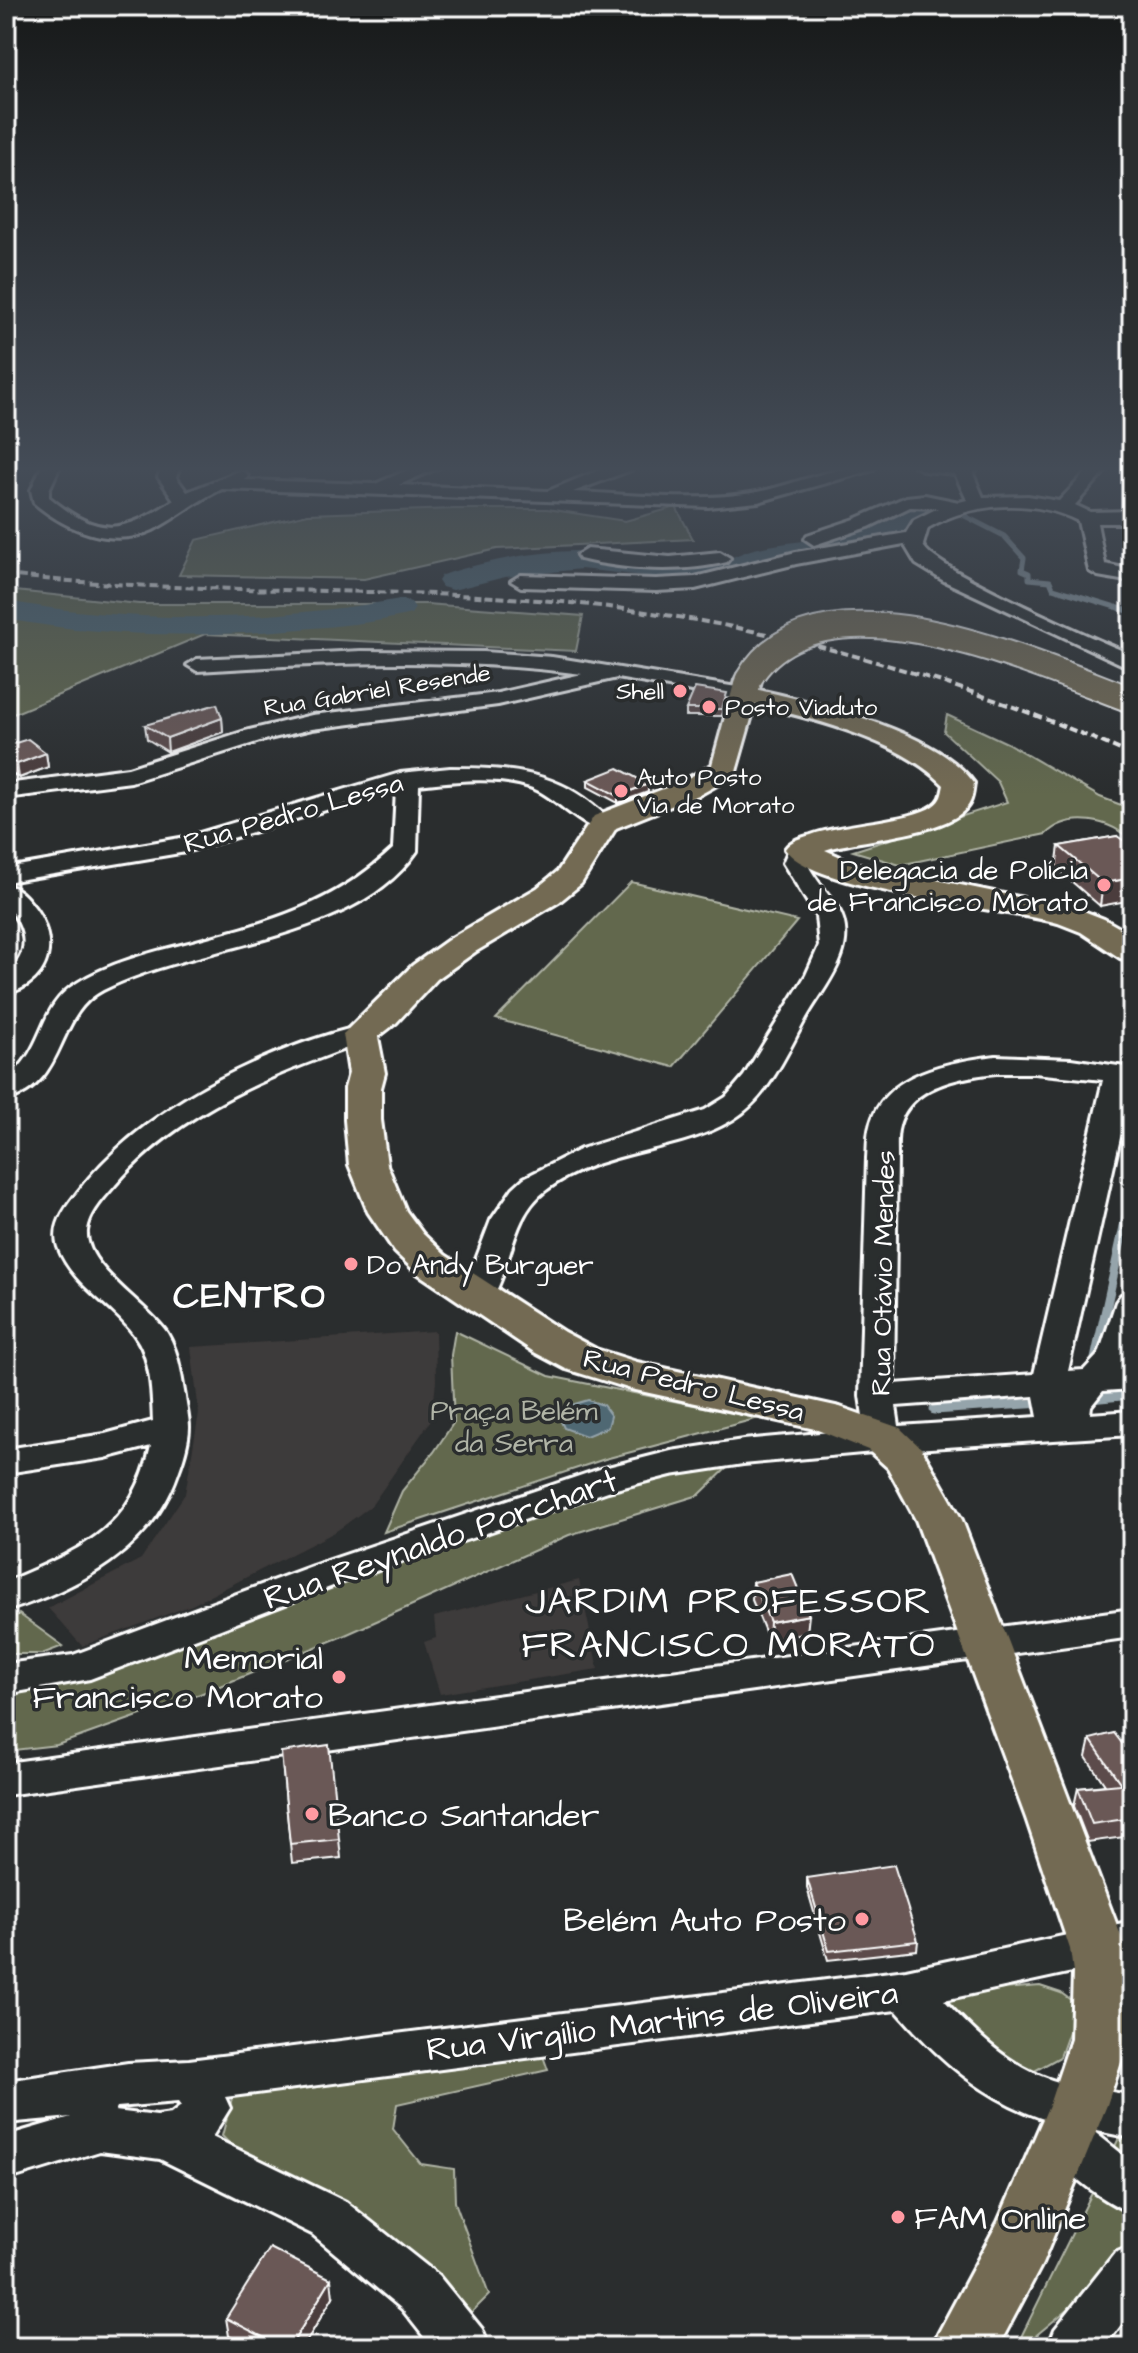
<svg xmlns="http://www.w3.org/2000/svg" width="1138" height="2353" viewBox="0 0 1138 2353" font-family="'Architects Daughter',sans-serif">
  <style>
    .built { fill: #3e3a3a }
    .green { fill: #62684e; stroke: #b0b4a6; stroke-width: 2 }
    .water { fill: #4f6773; stroke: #95a4ab; stroke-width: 2 }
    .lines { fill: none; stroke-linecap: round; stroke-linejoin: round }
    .stream-far1 { stroke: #95a4ab; stroke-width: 5 }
    .stream { stroke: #95a4ab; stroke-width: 9 }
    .river { fill: #4f6773; fill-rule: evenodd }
    .minor-casing { stroke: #fff; stroke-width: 6 }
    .major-casing { stroke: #fff; stroke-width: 6 }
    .minor { fill: #2a2d2e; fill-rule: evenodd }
    .major { fill: #736b52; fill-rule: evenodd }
    .rail { stroke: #fff; stroke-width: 4; stroke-dasharray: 8 4; stroke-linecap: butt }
    .major-bridge-casing { stroke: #fff; stroke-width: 29; stroke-linecap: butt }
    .major-bridge { stroke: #736b52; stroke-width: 25 }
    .wall { fill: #5c4c4b; stroke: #fff; stroke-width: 2 }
    .shaded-wall { fill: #4b3e3d; stroke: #fff; stroke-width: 2 }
    .building { fill: #6b5857; stroke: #fff; stroke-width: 2 }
    .poi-dot { fill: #ff9aa2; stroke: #2a2d2e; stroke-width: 3 }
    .labels { text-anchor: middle; stroke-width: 7; stroke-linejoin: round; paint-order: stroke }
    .far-street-label { font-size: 24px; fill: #fff; stroke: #2a2d2e }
    .far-poi-label { font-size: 24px; fill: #fff; stroke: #2a2d2e; text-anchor: start }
    .street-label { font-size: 28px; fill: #fff; stroke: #2a2d2e }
    .poi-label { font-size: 28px; fill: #fff; stroke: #2a2d2e; text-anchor: end }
    .park-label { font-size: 28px; fill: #b0b4a6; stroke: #2a2d2e }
    .near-street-label { font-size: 34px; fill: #fff; stroke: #2a2d2e }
    .near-poi-label { font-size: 34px; fill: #fff; stroke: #2a2d2e; text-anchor: end }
    .district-label { font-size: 36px; font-weight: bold; letter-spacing: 2px; fill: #fff; stroke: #2a2d2e }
    .near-quarter-label { font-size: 38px; letter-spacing: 2px; fill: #fff; stroke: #2a2d2e }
  </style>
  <rect width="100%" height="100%" fill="#2a2d2e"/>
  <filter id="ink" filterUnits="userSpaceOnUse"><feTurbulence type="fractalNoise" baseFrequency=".0125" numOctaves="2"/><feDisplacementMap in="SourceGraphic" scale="16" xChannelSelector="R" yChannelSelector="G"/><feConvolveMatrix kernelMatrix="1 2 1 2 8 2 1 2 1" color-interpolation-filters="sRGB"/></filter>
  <g filter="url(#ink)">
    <path class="built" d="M435,1331L436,1381L432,1419L371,1506L335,1532L192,1605L82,1646L48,1608L141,1559L185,1494L199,1413L191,1347Z
      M579,1580L598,1669L440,1694L424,1642L436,1638L434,1617Z"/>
    <path class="green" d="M676,507L693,539L497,549L364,579L179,575L196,540L308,514L454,509H547L625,521Z
      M6,590L139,604H426L583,616L576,651L205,634L6,717Z
      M947,715L1007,743L1100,797L1132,809V842C1111,819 1070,811 1046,834L900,865L853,851L1007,802L998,782L944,732Z
      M631,882L797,921L674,1067L496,1019Z
      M455,1331L549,1376L759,1418L605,1459L384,1532L402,1491L434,1452L454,1422L451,1355Z
      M734,1461L699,1495L569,1535L343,1636L200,1694L57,1745L6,1751V1688L626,1485Z
      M19,1614L63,1646L42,1654H6V1622Z
      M1040,1986L1061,1993L1072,2001V2023L1060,2057L1029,2074L972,2043L931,1995Z
      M539,2045L548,2070L397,2104L393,2129L421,2164L454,2169L455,2202L489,2295L460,2324L245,2159L222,2136L235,2087Z
      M1124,2128H1132V2236L1091,2290L1022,2347H1016Z"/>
    <path class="water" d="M588,1400L603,1405L611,1416L608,1427L586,1436L564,1428L559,1417L564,1407Z"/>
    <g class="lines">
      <path class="stream-far1" d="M961,514L1004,536L1024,558L1022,570L1029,573V579L1050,581L1053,588L1132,612"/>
      <path class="stream" d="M1095,1359L1132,1190
        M1090,1399L1132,1395
        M934,1410L1044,1403"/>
      <path class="river" d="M938,498L948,500L952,506L948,512L929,514L903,534L880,544L761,565L720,581H689L581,569L505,577L453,590L442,587L438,581L442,575C496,558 555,547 611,552C643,556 675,565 708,564C724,563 738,553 754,549C785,542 818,540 850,534C884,527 903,497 938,498Z
        M400,599L411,602L415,608L411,614C375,623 338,626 301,629C201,638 105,637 6,619V601C134,624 271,622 400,599Z"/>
      <defs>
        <path id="minor" d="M42,466H60L49,490V497C100,539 123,533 174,500L158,477L162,466H180L176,477L187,492L239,471L245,472L248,476L245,480L375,484L417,466H442L399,485L548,491L609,466H634L631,470L573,492C633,494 698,503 757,492C798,484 834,465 876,466L873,470L758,502L708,507L222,489C197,500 177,518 153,530C112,549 66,530 34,503L31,490Z
          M915,466H979L973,474L983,497L1028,496L1059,501L1092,466H1110L1075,505L1090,512L1132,511V523H1097L1105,564L1132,570V582L1098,576L1089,571L1078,521C1033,498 971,502 928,528L923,545C931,569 1099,640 1132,655V669L944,581L916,564L904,544L796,564L695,589L656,591L521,587L511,581L521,575L656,579L695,577L796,552L906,533L914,520L938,508L910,507L869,527L814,545L805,539L807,535L855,519L906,497L925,495L959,502L967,500L955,474L924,471Z
          M587,549L670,557L720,552L730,558L727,562C682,573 625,570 580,559L577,555Z
          M361,651L484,652L552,657L743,688L754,694L743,700L617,678L498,705L312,729L260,741L131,782L6,798V784L128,768L245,731L312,715L498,693L582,674C454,657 325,663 197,671L187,665L197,659Z
          M450,768C503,768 549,770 592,804C600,811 609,817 615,825L611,830C589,836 559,800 537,790C503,775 455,781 419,785L417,851C354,943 197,942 103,990C54,1015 68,1084 6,1100V1079C46,1051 37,1006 77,983C109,963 149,953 185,944C265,923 331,907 393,849L396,789L186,852L6,882V868L186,837L400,773Z
          M800,842L809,844L812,849L807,863C815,880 828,893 838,908C861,947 825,985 806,1018C789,1049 771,1091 742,1113C688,1154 602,1146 545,1191C509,1219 513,1268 489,1303L478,1306L467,1303L462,1296L491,1220L513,1188L524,1178L581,1149L705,1110L726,1097L744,1076L806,975L819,946L816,916L783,863L791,844Z
          M6,885C17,887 24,894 31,903C60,938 53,982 6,994V973C32,954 27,927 6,906Z
          M360,1026L370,1028L374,1034L370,1040C277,1073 181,1108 115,1185C104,1198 89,1213 87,1231C84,1267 148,1304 167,1333C179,1353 181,1375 185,1397C186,1406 189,1418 189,1427C189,1440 183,1460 178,1473C152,1549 80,1588 6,1611V1582C81,1549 131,1532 151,1446L105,1458L6,1473V1449L105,1434L153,1421C152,1396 151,1360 137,1339C115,1305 73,1287 58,1247C51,1227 65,1208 77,1193C141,1109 259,1051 360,1026Z
          M996,1056L1071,1059L1132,1068V1084L1068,1371L1084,1370L1099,1354L1116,1302L1121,1295L1132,1292V1354L1124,1368L1132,1367V1389L1103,1391L1091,1406L1090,1414L1132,1411V1435L884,1451L743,1464L671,1475L608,1491L338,1584L90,1679L6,1694V1664L73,1655L312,1566L600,1469L671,1451L743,1440L865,1429L860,1396L867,1158C868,1148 867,1136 870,1126C884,1072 950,1062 996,1056ZM996,1073H1034L1103,1080L1034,1374L894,1384L897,1158C897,1147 896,1136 899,1126C910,1085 961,1077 996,1073ZM1034,1396L1038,1417L899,1426L896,1406Z
          M1132,1609V1637L6,1795V1763Z
          M1132,1921V1959L944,2000C971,2029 1003,2061 1041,2076C1069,2088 1102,2089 1132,2096V2138L1092,2130L1132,2162V2213C1104,2203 1053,2164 1041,2137L1050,2121C985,2100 940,2061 896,2010L225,2097L230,2108L212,2137L346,2202L438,2275L482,2329L489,2347H432L402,2309L312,2234L160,2159L100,2151L6,2180V2136L71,2117L6,2123V2081L128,2063L189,2060L906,1970ZM178,2102L181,2106L171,2114L157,2116L115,2111L117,2107Z
          M1132,2246V2310L1104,2347H1048L1055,2329L1115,2253Z"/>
        <path id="major" d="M748,672L758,674L761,680L759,690C818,703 938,732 974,783C973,789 973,796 970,802C956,835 859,838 825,850L854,863L1081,910L1104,919L1132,935V961L1120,958L1081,932L1058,923C1003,908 813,891 785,849C791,840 801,838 811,835C843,823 912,821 933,806C942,800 942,794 944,785C900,740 815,719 755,705L735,775L701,794L616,828L581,884L559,902L475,952L437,979L396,1023L378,1037L385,1073L381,1088V1120L387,1165L406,1211L423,1234L445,1255L564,1332L596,1349L637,1362L840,1407L900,1428L921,1448L962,1520L1126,1949L1129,1981L1132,1980V2044L1124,2053L1107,2105L1042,2264L998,2347H931L998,2222L1049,2105L1071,2039L1073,1972L1070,1949L1026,1818L916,1520L888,1468L868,1450L815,1429L631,1389L566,1369L534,1352L417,1273L395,1252L368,1212L349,1165L345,1120V1088L349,1073L343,1034L413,965L451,938L537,888L558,871L594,816L681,782L712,765L735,680L738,674Z"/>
      </defs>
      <use href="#minor" class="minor-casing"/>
      <use href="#major" class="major-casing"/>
      <use href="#minor" class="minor"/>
      <use href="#major" class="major"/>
      <path class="rail" d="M6,575C183,595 361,586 538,600C745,616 943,672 1132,755"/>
      <defs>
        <path id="major-bridge" d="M748,680C816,562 1039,666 1132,700"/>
      </defs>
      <use href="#major-bridge" class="major-bridge-casing"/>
      <use href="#major-bridge" class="major-bridge"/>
    </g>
    <path class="wall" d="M726,700L722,716H686V709Z
      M222,718L223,732L168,752L147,739L145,725Z
      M6,746L46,753L48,767L19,778L6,770Z
      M588,780L648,784V792L618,803L588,787Z
      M1117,836L1100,906L1056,868L1059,846Z
      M753,1582L807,1633L769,1641L752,1600Z
      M1090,1739L1132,1756V1836L1088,1842L1074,1806L1078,1788L1105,1785L1086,1757Z
      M281,1752L339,1839L341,1858L292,1863Z
      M807,1878L918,1941L917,1950L828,1960L807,1888Z
      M333,2297L303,2347H250L229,2336L226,2318Z"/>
    <path class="shaded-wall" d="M222,718L223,732L168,752L167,738Z
      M46,753L48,767L19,778L17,764Z
      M648,784V792L618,803V796Z
      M1132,878V900L1100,906L1103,883Z
      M809,1615L807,1633L769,1641L770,1622Z
      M331,2279L333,2297L303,2347H290Z"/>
    <path class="building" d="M695,688L727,693L722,709H686Z
      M217,704L222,718L167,738L145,725Z
      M28,739L46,753L17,764L6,757V746Z
      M618,768L648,784L618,796L588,780Z
      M1117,836L1132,846V878L1103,883L1059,846Z
      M792,1574L809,1615L770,1622L753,1582Z
      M1114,1733L1132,1756V1818L1092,1824L1078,1788L1121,1784L1090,1739Z
      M329,1745L339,1839L290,1844L281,1752Z
      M894,1865L918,1941L829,1951L807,1878Z
      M270,2248L331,2279L290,2347H282L226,2318Z"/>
  </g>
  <linearGradient id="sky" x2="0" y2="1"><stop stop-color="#171919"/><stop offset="0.59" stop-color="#444c57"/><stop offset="1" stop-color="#444c57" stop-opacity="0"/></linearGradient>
  <rect width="1138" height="795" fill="url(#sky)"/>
  <g class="poi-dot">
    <circle cx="680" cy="691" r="8"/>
    <circle cx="709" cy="707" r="8"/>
    <circle cx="621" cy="791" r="8"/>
    <circle cx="1104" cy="885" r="8"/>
    <circle cx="351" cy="1264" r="8"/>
    <circle cx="339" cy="1677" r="8"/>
    <circle cx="312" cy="1814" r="8"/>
    <circle cx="862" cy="1919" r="8"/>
    <circle cx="898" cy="2217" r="8"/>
  </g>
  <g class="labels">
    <g class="far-street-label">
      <text transform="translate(377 690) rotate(-9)" y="8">Rua Gabriel Resende</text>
    </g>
    <g class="far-poi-label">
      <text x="664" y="699" text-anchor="end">Shell</text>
      <text x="725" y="715">Posto Viaduto</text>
      <text x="637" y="785">Auto Posto<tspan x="637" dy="28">Via de Morato</tspan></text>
    </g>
    <g class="street-label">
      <text transform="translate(293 812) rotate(-16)" y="10">Rua Pedro Lessa</text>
      <text transform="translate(882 1273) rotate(-89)" y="10">Rua Otávio Mendes</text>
      <text transform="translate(694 1384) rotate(14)" y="10">Rua Pedro Lessa</text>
    </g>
    <g class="poi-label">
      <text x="1088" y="879">Delegacia de Polícia<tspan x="1088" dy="32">de Francisco Morato</tspan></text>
      <text x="367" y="1274" text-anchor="start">Do Andy Burguer</text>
    </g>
    <g class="park-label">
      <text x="514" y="1420">Praça Belém<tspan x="514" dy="32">da Serra</tspan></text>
    </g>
    <g class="near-street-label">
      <text transform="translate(440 1538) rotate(-19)" y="12">Rua Reynaldo Porchart</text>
      <text transform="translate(662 2020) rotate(-7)" y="12">Rua Virgílio Martins de Oliveira</text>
    </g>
    <g class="near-poi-label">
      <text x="323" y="1669">Memorial<tspan x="323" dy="39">Francisco Morato</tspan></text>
      <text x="328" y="1826" text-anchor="start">Banco Santander</text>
      <text x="846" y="1931">Belém Auto Posto</text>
      <text x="914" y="2229" text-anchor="start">FAM Online</text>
    </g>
    <g class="district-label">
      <text x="250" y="1307">CENTRO</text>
    </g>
    <g class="near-quarter-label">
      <text x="729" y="1613">JARDIM PROFESSOR<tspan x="729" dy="44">FRANCISCO MORATO</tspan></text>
    </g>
  </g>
  <rect width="1138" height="2353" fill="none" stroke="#2a2d2e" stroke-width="32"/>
  <rect x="16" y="16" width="1106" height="2321" fill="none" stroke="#fff" stroke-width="3" filter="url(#ink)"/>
</svg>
